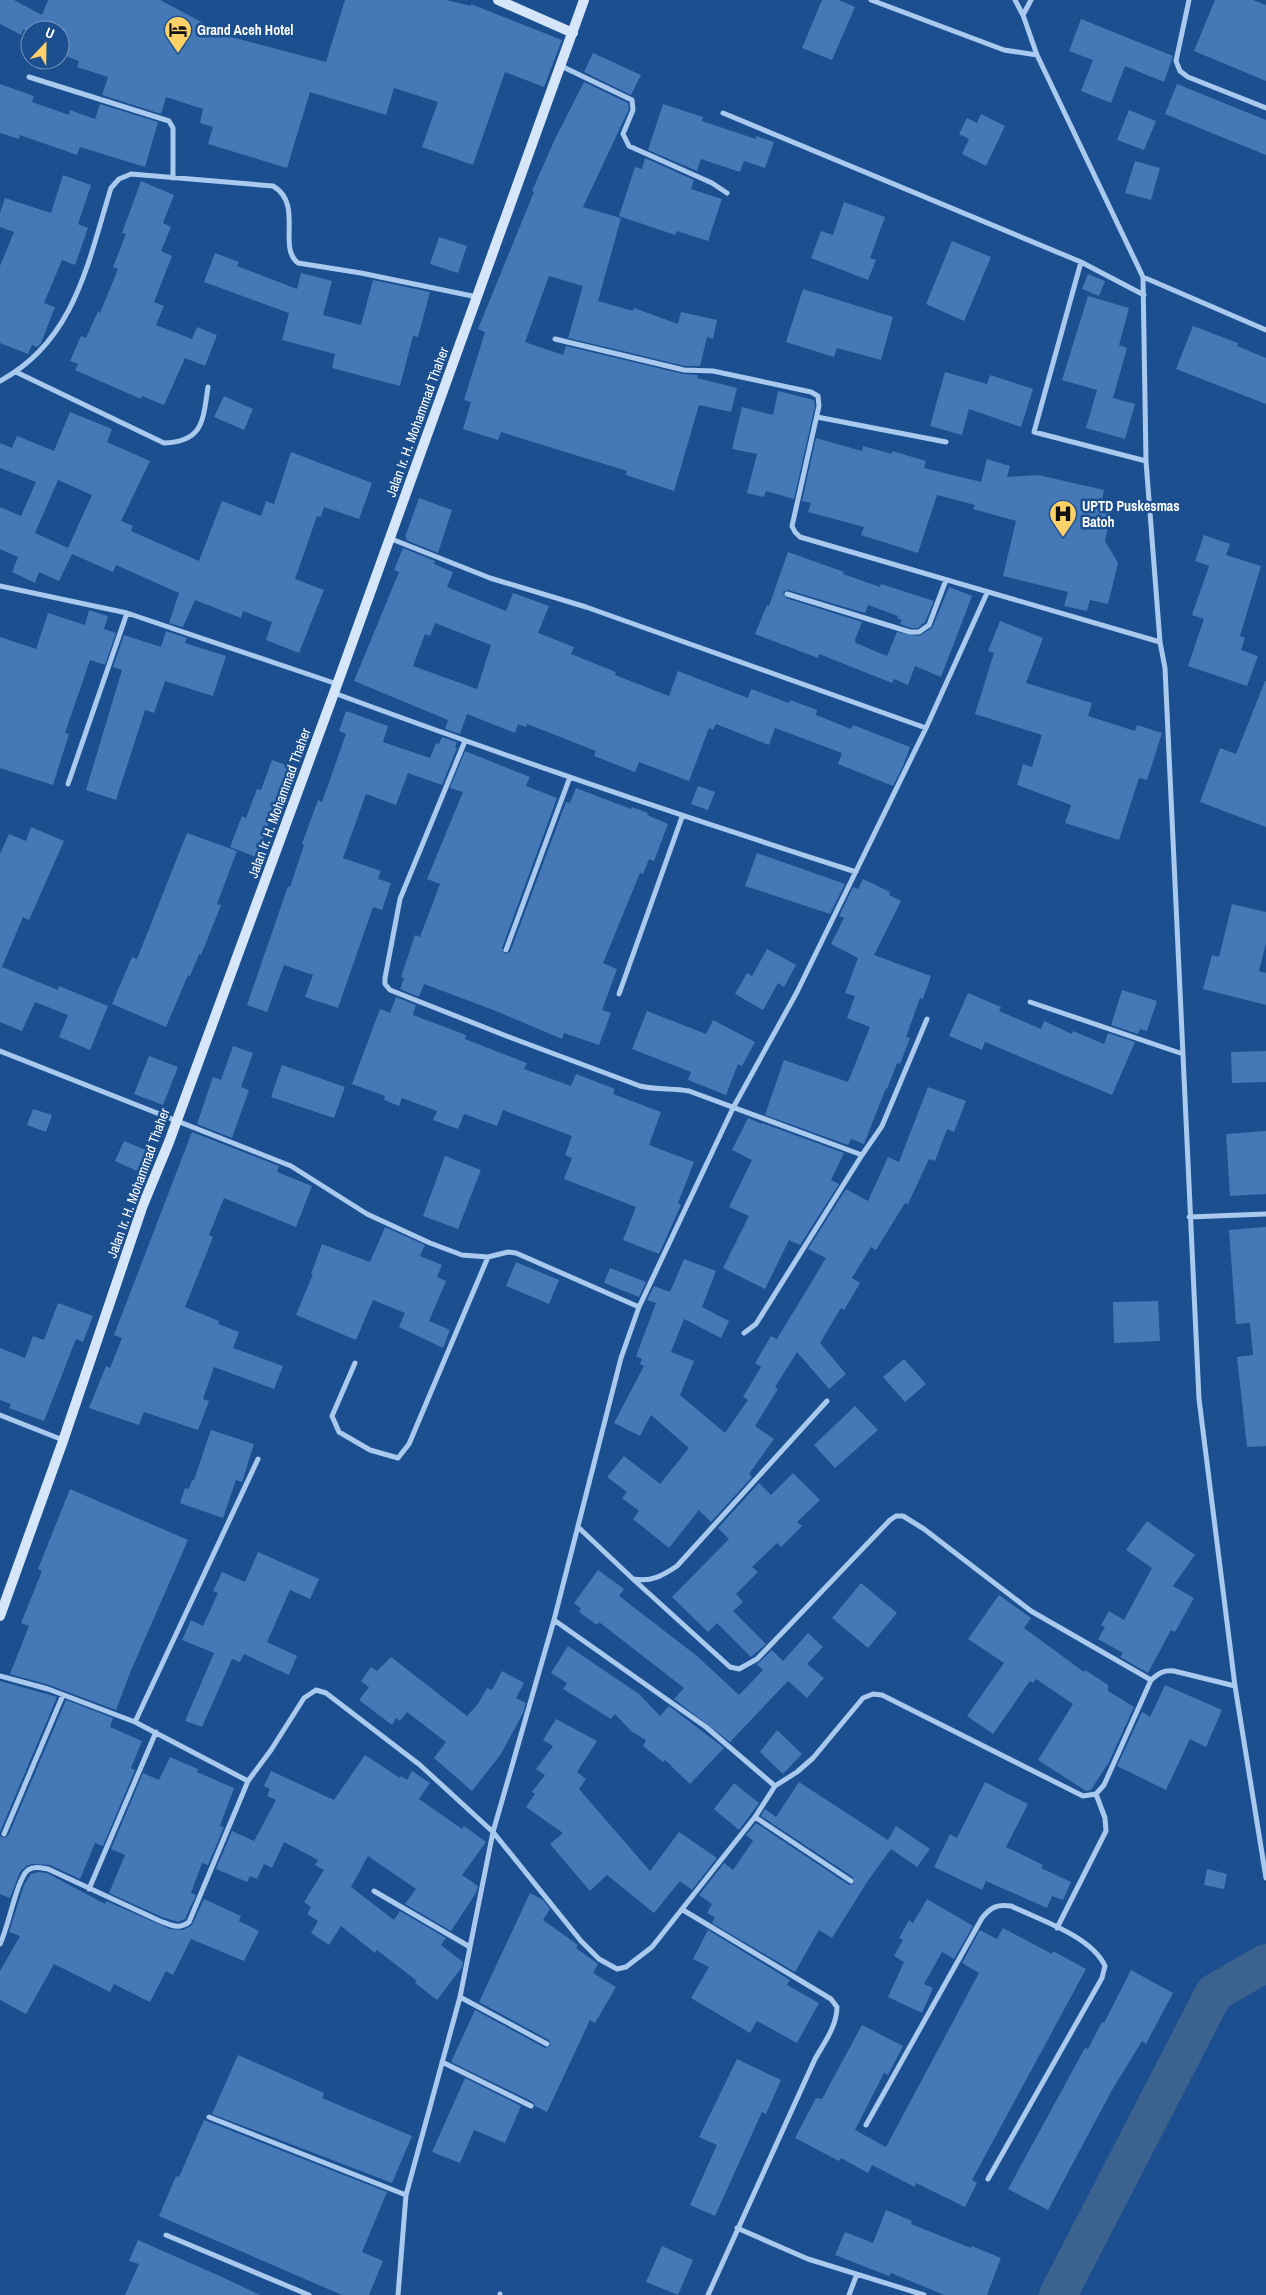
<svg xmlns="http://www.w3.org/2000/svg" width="1266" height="2295" viewBox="0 0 1266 2295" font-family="'Archivo Narrow',sans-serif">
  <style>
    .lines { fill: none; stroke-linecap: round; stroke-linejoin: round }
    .river { stroke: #3c6290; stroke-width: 38 }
    .building { fill: #4478b7; fill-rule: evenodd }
    .street { stroke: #a9c9ee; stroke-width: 5 }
    .secondary { stroke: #d6e6fa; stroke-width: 10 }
    .labels { text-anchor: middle; stroke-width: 5; stroke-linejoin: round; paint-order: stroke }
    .poi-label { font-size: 14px; font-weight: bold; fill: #fff; stroke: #1b4f8f; text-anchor: start }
    .street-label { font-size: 14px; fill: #fff; stroke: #1b4f8f }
  </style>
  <rect width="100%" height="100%" fill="#1b4f8f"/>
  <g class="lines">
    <path class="river" d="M1058,2295L1214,1993L1266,1963"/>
  </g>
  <path class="building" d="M0,0H14L42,15L48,0H160L228,36L326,62L345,0H446L471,6V4L562,40L544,87L505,72L473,165L422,147L438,102L394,88L386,115L310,92L287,168L208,144L213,127L200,123L203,109L166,97L161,114L102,95L108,77L77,67L79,61L60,54V30H23L21,35L0,24Z
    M822,0H839L855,7L832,60L802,48Z
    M1215,0H1253L1266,5V81L1194,51Z
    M1081,19L1173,56L1164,82L1125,66L1111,103L1081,91L1093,60L1069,51Z
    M593,53L641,75L631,95L584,72Z
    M584,82L628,103L629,109L583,207L621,218L598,301L633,311L634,308L678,324L681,312L717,320L713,339L707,337L700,366H685L568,338L583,286L549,276L525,342L563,355L566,346L683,374L698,375L697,378L737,388L731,412L699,405L674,491L626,475L627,471L501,432L498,440L463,429L471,402L464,400L485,332L478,329L534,192L532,191L554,141Z
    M0,84L34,96L32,102L69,115L70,110L95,119L100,104L158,122L145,167L80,147L77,155L20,135L19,139L0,133Z
    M1177,84L1266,120V155L1165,114Z
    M663,104L703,117L702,121L756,139V136L774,142L765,168L744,161L740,172L701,159L697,171L648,150Z
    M1129,110L1156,121L1144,150L1117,140Z
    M981,114L1005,126L986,166L962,154L969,139L959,134L967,118L977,123Z
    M645,158L694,180L691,189L722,199L708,241L677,231L675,235L619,216L635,167L642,169Z
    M1135,161L1160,168L1151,200L1125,193Z
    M63,175L91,185L78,224L88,228L75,265L62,260L44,303L55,307L41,343L37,347L32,345L28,354L0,343V266L14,232L0,227V213L5,198L51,213Z
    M141,181L174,195L163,223L171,227L161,251L172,256L154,302L164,306L156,325L192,339L197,327L217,335L205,366L185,358L164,405L142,396L141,399L75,370L78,364L70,361L81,336L86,338L98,311L100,313L118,269L113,267L126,234L122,233Z
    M844,202L885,217L870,258L876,260L868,280L811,258L821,231L833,235Z
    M439,237L467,246L458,273L430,264Z
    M952,241L991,257L964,321L926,304Z
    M215,253L239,262L237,266L297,289L301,273L332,281L323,315L361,325L373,280L430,292L418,337L413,336L400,386L332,368L335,354L282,340L289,313L204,282Z
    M1088,274L1105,281L1099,296L1082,289Z
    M803,289L893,317L881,360L837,348L834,357L786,342Z
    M1088,296L1129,308L1119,345L1127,348L1113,398L1135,404L1125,439L1086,428L1097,390L1062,380Z
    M1193,326L1238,343L1237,346L1266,358V404L1176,369Z
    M945,372L987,384L990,375L1033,389L1021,427L969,409L962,435L930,426Z
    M778,391L814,400L815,406L794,499L766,491L764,497L747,493L757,454L732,449L742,407L773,415Z
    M224,396L253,409L244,430L214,417Z
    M70,412L112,429L107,442L150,461L121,521L133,526L131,531L199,561L222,501L261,516L266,501L274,504L291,452L372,483L359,519L324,507L321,517L317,516L295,579L324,590L299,653L266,640L272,622L243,611L241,618L195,600L183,627L169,623L179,593L116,565L113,572L72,554L59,581L39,572L35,583L12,572L18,557L0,549V507L21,516L36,482L0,468V443L12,448L17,436L54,451ZM58,480L92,495L68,548L35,533Z
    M816,438L862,451L863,446L892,454V451L926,461L924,468L981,482L987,459L1010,466L1007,477L1038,475L1104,490L1100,509L1111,511L1105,541L1118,563L1108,604L1090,600L1087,611L1064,606L1068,592L1003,576L1016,521L973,509L975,505L937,495L918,553L861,535L864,527L808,512L811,503L802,501Z
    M419,498L452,510L438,553L406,540L407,538L405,537Z
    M1204,535L1230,544L1226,555L1261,566L1240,636L1245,638L1241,650L1258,656L1247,686L1188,666L1204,619L1192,615L1209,566L1195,561Z
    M403,548L435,561L434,564L453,572L447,587L506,611L513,593L549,606L538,633L574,647L571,654L616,672L615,675L669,696L678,671L748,698L751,689L789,703L790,700L817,710L816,715L851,729L853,725L910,747L903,766L893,786L838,764L842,753L775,728L769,745L716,724L713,730L709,728L689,781L639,762L635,772L594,756L596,751L527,724L526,727L518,724L515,733L467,714L460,734L445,729L448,720L354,681L399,572L394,570ZM435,623L491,645L477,689L413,666L425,634L430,636Z
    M788,552L844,572L843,574L880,587L881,584L934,601L925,622L918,628H911L900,624L902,620L897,618L898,616L868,605L865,613L788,590L783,592L786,598L862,622L855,640L856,643L887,656L897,632L919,636L932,628L949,587L972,596L941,677L915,666L908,685L894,679L892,683L819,654L818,658L755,634L767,605L769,606Z
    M89,610L108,616L104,629L116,633L105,665L90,660L65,733L69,734L53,785L0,768V637L36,649L48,613L85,625Z
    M1000,621L1043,638L1026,683L1092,703L1088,716L1135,731L1137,725L1162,733L1147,780L1139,778L1119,840L1065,823L1071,805L1017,785L1023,764L1032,767L1042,735L975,714L994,653L988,651Z
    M166,631L187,638L185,643L226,656L213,696L165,681L154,713L145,710L116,800L86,790L122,670L113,667L124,635L161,647Z
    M1265,681H1266V827L1200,802L1220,748L1236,754Z
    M346,711L388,726L383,742L430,758L436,743L439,744L442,737L457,742L455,748H457L442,785L408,773L396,805L366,794L343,858L381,871L378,879L391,883L382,910L373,907L338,1008L305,997L313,975L284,965L267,1012L247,1005L288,886L290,887L304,845L302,844L318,800L322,802L346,734L339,731Z
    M465,751L530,777L526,786L557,798L502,948L505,954L510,952L566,802L570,803L576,788L631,809L632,807L648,813L647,815L668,824L654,861L649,859L643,874L640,873L603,963L617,969L602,1010L611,1013L599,1045L564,1033L562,1039L496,1011L424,984L419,997L400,989L404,978L401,977L415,935L420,937L440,884L427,879L463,792L450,788Z
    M272,760L292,767L276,816L272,814L256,857L230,847L242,816L246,818L257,789L261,790Z
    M698,786L715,792L708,810L691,804Z
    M31,827L64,841L29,920L23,917L2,967L58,990L59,986L108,1006L90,1050L59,1037L68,1015L35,1002L22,1031L0,1022V854L9,834L26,841Z
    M187,833L237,851L217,904L221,905L201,955L199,954L190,976L188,975L166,1027L112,1004L132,957L137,959Z
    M757,853L845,884L830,914L745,886Z
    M863,879L890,892L889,895L901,901L874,955L931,976L923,999L920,998L906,1037L910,1038L900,1064L897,1063L887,1089L886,1088L864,1144L851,1139L848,1145L765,1115L784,1060L848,1082L870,1027L847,1018L855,996L845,993L858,958L831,944L844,918L839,916L853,887L858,889Z
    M1232,904L1266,912V943L1259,971L1266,973V1005L1203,989L1212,955L1219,957Z
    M767,949L796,965L784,987L778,983L763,1010L735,994L747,973L752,976Z
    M1122,990L1157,1001L1147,1031L1140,1029L1138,1034L1111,1025Z
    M968,993L1001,1007L999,1011L1041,1029L1044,1021L1072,1034L1073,1031L1104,1044L1108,1033L1135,1042L1112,1095L985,1042L982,1050L949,1036Z
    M396,997L416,1005L413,1015L466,1035L465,1039L527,1063L524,1069L571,1086L576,1074L615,1089L613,1094L661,1112L649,1145L694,1162L678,1203L681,1205L659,1254L623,1240L636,1207L564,1179L572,1158L565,1155L572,1136L503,1110L497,1126L464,1114L458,1129L433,1120L437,1111L402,1098L399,1106L384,1100L385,1096L352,1084L380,1009L390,1013Z
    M647,1011L706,1034L713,1020L755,1042L742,1066L738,1064L726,1095L688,1080L691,1072L632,1049Z
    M233,1046L253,1053L241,1087L249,1090L232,1138L197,1124L213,1077L221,1080Z
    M1266,1051V1082L1232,1083L1231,1052Z
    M149,1056L178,1067L163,1105L134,1094Z
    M282,1065L345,1087L334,1118L271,1097Z
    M928,1087L966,1101L954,1132L947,1129L935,1161L929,1159L908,1204L905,1203L876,1250L871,1247L852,1278L860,1283L844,1310L841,1308L820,1343L846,1374L829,1389L797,1352L775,1387L778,1389L755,1426L774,1439L749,1474L752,1477L711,1522L699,1510L669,1548L633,1519L639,1511L622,1498L627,1492L607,1477L624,1456L660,1484L689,1448L651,1415L640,1436L614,1423L644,1366L640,1364L642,1359L636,1356L656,1303L647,1300L654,1286L670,1292L684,1259L716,1271L702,1307L729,1321L721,1338L684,1319L671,1352L694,1361L680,1395L725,1433L748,1400L743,1397L761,1367L755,1363L771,1336L777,1339L826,1258L808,1249L846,1189L868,1201L888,1157L899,1162Z
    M33,1109L52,1115L46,1132L27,1125Z
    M748,1118L762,1124V1123L844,1153L831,1180L839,1184L800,1245L789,1240L765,1289L723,1268L749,1216L729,1207L752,1160L732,1150Z
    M1266,1131V1194L1230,1196L1226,1134Z
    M192,1132L279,1166L277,1172L312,1186L296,1227L224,1198L209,1235L213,1237L185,1307L219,1321L218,1324L239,1332L233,1348L283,1366L274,1389L214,1367L203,1399L209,1401L198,1430L144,1412L139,1425L89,1408L106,1366L110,1368L122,1338L114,1335Z
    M124,1141L146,1150L137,1171L115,1161Z
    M445,1156L481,1170L458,1229L423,1216Z
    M385,1227L425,1245L420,1256L442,1265L437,1277L446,1281L429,1321L450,1330L443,1348L399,1327L405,1313L373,1300L356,1340L296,1315L313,1274H311L322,1244L370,1262Z
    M1266,1227V1446L1247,1447L1237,1357L1253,1355L1250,1323L1236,1324L1229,1230Z
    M516,1262L559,1280L549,1304L506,1286Z
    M610,1268L646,1282L639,1297L604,1283Z
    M1158,1301L1160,1341L1114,1343L1113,1302Z
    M58,1303L93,1316L83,1342L76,1339L44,1421L9,1408L11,1404L0,1400V1348L25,1358L33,1336L44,1340Z
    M904,1359L926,1384L905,1402L883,1377Z
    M855,1406L878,1430L835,1468L814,1445Z
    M211,1430L254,1444L242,1482L236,1480L223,1518L180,1503L185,1488L189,1489L192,1480H194Z
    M793,1473L820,1500L797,1522L802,1526L781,1547L777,1543L752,1567L758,1572L736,1594L743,1602L733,1611L766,1644L751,1657L717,1623L708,1632L672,1597L729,1539L718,1528L759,1483L771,1495Z
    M70,1489L188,1540L130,1673L116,1710L49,1685L10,1674L29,1626L21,1623L42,1571L38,1569Z
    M1147,1521L1195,1555L1173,1586L1194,1598L1175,1632L1171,1630L1148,1673L1120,1657L1123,1653L1098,1639L1105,1627L1101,1625L1109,1611L1124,1620L1152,1568L1126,1550Z
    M258,1552L319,1579L310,1599L290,1590L267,1642L297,1656L289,1675L244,1654L240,1662L232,1659L202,1727L185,1721L214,1653L182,1640L191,1620L203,1626L218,1593L213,1591L222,1572L245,1582Z
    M598,1570L624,1589L619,1596L697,1656L739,1695L763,1670L757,1664L772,1650L783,1661L808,1633L823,1647L807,1664L824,1678L807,1698L788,1681L730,1742L674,1699L684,1688L599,1622L597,1625L579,1612L581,1609L574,1603Z
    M861,1583L897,1613L868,1648L832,1618Z
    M999,1595L1031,1618L1024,1628L1084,1672L1085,1670L1108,1685V1691L1134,1707L1109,1762L1091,1790L1086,1791L1038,1760L1073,1704L1036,1679L1033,1683L1030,1681L993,1734L967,1716L1004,1663L968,1639Z
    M568,1646L639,1694L660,1716L669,1706L724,1748L690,1784L665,1760L663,1762L643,1746L646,1740L632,1732L615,1714L611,1719L563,1689L567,1683L551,1673Z
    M391,1657L467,1716L478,1704L487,1688L492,1690L502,1671L524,1683L516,1698L526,1703L523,1713L501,1754L472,1791L434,1758L446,1742L407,1712L400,1721L396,1718L392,1725L359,1700L369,1687L361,1681L371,1667L377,1671Z
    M0,1681L57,1697L0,1832Z
    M1165,1685L1222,1710L1206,1747L1190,1739L1166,1790L1117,1766L1142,1712L1150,1717Z
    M66,1700L113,1718L110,1727L142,1741L131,1768L135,1770L103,1846L95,1843L80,1879L50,1865L32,1864L26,1866L20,1872L10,1898L0,1894V1836L4,1838L8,1836Z
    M556,1719L597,1741L577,1772L586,1779L579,1789L650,1871L679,1832L717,1858L692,1890L680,1881L654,1913L607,1875L590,1891L550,1844L563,1833L526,1807L535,1794L532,1792L545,1775L536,1769L553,1746L543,1740Z
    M777,1730L802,1754L783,1774L760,1752Z
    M365,1755L400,1778L401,1776L407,1780L412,1771L430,1783L419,1799L462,1829L464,1826L486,1842L462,1875L478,1886L476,1893L451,1931L405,1904L416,1889L368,1856L351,1887L394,1920L400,1911L446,1938L441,1945L463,1962L462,1967L437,2000L415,1983L417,1981L377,1950L375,1953L341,1926L329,1945L311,1933L318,1921L307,1914L311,1907L304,1902L324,1870L315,1865L318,1860L284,1842L272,1868L264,1864L257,1879L250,1876L247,1882L216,1869L232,1831L254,1841L276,1800L267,1796L270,1789L264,1786L271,1771L334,1800Z
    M170,1757L198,1769L197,1772L234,1788L220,1826L224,1827L208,1865L202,1863L191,1893L196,1895L185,1919L178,1922L162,1917L109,1893L125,1855L111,1849L143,1773L159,1780Z
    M799,1782L888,1840L896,1826L930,1849L917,1867L891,1849L869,1879L832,1938L819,1930L795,1972L712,1923L715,1917L707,1913L712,1904L699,1895L724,1863L733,1870L753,1841L746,1835L756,1823L849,1885L854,1884L853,1877L761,1816L765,1809L776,1817Z
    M985,1782L1028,1804L1006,1847L1043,1865L1041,1868L1071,1882L1063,1900L1052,1896L1047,1908L986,1881L982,1890L934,1867L950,1834L957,1838Z
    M734,1783L759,1803L739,1830L714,1809Z
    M1207,1869L1227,1874L1224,1889L1204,1885Z
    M38,1872L47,1873L105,1904L106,1901L170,1929L183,1930L192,1925L204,1899L241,1916L239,1921L259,1931L244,1961L191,1939L173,1975L166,1971L150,2002L114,1984L110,1992L54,1964L26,2014L0,2000V1971L20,1936L9,1932L24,1885L31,1874Z
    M530,1893L543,1900L550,1909L543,1920L578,1945L576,1948L598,1964L593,1973L616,1987L595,2023L590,2020L547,2112L535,2106L533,2102L451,2062L475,2010L545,2048L551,2046L549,2040L479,2002Z
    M927,1899L973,1926L954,1959L942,1952L924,1984L933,1988L922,2013L888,1997L904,1962L894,1956L903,1940L899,1938L909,1920L913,1923Z
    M1003,1928L1052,1954L1053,1951L1086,1969L972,2180L977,2183L965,2207L916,2183L915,2187L872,2165L868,2173L841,2158L839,2161L795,2138L816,2098L822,2099L862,2025L903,2046L888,2075L884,2073L855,2130L886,2147L979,1973L962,1963L980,1930L997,1939Z
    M708,1930L790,1980L787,1985L819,2003L797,2043L757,2021L750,2033L691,1998L709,1967L693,1959Z
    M1131,1970L1173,1993L1146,2044L1142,2041L1112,2090L1048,2210L1008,2189L1085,2048L1088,2049L1102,2022L1104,2023Z
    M238,2055L324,2093L322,2098L412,2136L392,2183L212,2114Z
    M737,2059L781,2080L766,2114L762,2112L715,2216L690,2205L717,2145L699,2137Z
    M465,2078L521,2106L505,2143L474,2130L460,2163L432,2152Z
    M204,2120L387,2192L362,2252L383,2261L369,2295H342L159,2216L176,2176L179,2177Z
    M886,2210L912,2221L911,2224L971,2248L972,2246L1001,2258L987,2295H944L891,2273L889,2276L835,2255L845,2232L873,2243Z
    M138,2240L222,2277L260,2295H125L139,2264L129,2261Z
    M662,2246L693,2260L678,2295L646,2282Z"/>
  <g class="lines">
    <path class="street" d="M871,0L1004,50L1037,55
      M1015,0L1023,15L1037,55L1143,277L1146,461L1160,642L1165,668L1199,1399L1235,1686L1266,1878
      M1189,0L1176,61L1180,71L1188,77L1266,108
      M1023,15L1031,0
      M561,66L632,100L633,110L623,134L629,146L712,183L727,193
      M29,77L169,121L173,128V178
      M723,113L1081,262L1144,295
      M1081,262L1034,432L1146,461
      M1143,277L1266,330
      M555,339L684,370L713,371L811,392L818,396L819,406L792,526L795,532L800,537L1160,642
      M16,372L164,443C204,442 203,419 208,387
      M0,381C75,341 88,262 111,188L119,179L131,174L273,186C304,204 277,247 298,263L361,273L477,297
      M817,417L946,442
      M389,538L490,578L586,607L926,728
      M0,586L127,613L337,684
      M787,594L910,632H919L929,625L946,580
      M334,693C507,757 681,816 856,872
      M465,741L400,899L385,978V984L390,990L509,1037L640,1086C657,1090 672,1088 689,1091L862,1155L756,1324L744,1333
      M68,784L127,613
      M506,950L570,777
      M619,994L682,817
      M1030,1002L1183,1054
      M0,1051L291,1166L367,1214L430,1243L462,1255L488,1257L508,1252L516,1253L639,1307
      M862,1155L882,1126L927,1019
      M1189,1217L1266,1214
      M355,1363L332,1416L339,1432L370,1450L398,1458L409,1444L488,1257
      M0,1415L63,1440
      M578,1527L633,1579C652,1582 662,1576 677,1566L827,1401
      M633,1579L730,1667L739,1669L757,1659L890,1520L896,1516H903L924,1529L1031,1611L1151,1680
      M554,1620L706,1727L775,1786
      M0,1676L48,1689L135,1722L248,1781L271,1750L304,1698L316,1690L326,1693L420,1765L493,1832L581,1941L599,1959L617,1969L626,1967L652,1947L755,1817L775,1786L797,1772L813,1758L863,1698L873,1694L882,1695L1083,1796L1096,1794L1104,1785L1151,1680C1159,1673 1163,1670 1174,1671L1235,1686
      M135,1722L258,1459
      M755,1817L851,1881
      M4,1834L63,1695
      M89,1889L156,1732
      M374,1891L470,1947
      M683,1910L831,1999L837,2007C837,2026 824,2043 815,2059L708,2295
      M1057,1928L1106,1831L1105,1818L1096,1794
      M0,1944C8,1929 17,1878 28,1870C35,1866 41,1868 48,1869L160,1921C171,1925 179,1930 189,1922L248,1781
      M460,1997L547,2044
      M442,2062L531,2106
      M209,2117L406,2195
      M866,2125L982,1918C991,1907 997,1904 1011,1906C1040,1920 1091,1936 1105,1966L1102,1978L988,2179
      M737,2228L808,2259L924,2295
      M166,2235L309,2295
      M398,2295L406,2195L460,1997L493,1832L554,1620L621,1358L639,1307L733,1108L797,992L926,728L987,593
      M500,2295V2294
      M849,2295L857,2274"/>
    <path class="secondary" d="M498,0L573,33
      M0,1616L63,1441L143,1205L169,1142L334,693L584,0"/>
  </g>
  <defs>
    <symbol id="hotel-pin" viewBox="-11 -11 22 30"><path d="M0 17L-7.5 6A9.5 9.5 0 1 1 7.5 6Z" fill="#ffd166" stroke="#1b4f8f"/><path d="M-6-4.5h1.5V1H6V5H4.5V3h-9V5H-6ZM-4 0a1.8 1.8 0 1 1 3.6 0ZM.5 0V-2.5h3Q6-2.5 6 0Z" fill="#111"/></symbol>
    <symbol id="hospital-pin" viewBox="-11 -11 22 30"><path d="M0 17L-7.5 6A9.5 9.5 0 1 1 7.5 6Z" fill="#ffd166" stroke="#1b4f8f"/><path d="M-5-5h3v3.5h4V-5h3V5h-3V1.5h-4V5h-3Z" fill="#111"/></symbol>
  </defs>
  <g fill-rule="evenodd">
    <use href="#hotel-pin" x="162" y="14" width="32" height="43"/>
    <use href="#hospital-pin" x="1047" y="498" width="32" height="43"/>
  </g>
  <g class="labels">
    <g class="poi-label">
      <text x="197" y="35">Grand Aceh Hotel</text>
      <text x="1082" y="511">UPTD Puskesmas<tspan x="1082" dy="16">Batoh</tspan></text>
    </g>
    <g class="street-label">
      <text transform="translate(417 422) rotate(-70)" y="5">Jalan Ir. H. Mohammad Thaher</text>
      <text transform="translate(279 803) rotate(-70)" y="5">Jalan Ir. H. Mohammad Thaher</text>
      <text transform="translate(138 1183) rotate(-70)" y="5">Jalan Ir. H. Mohammad Thaher</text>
    </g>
  </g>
  <g transform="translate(45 45) rotate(22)"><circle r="24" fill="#1b4f8f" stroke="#7695bc"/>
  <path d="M0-4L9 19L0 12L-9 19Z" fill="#ffd166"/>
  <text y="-8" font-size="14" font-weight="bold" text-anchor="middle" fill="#ffffff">U</text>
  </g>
</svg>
